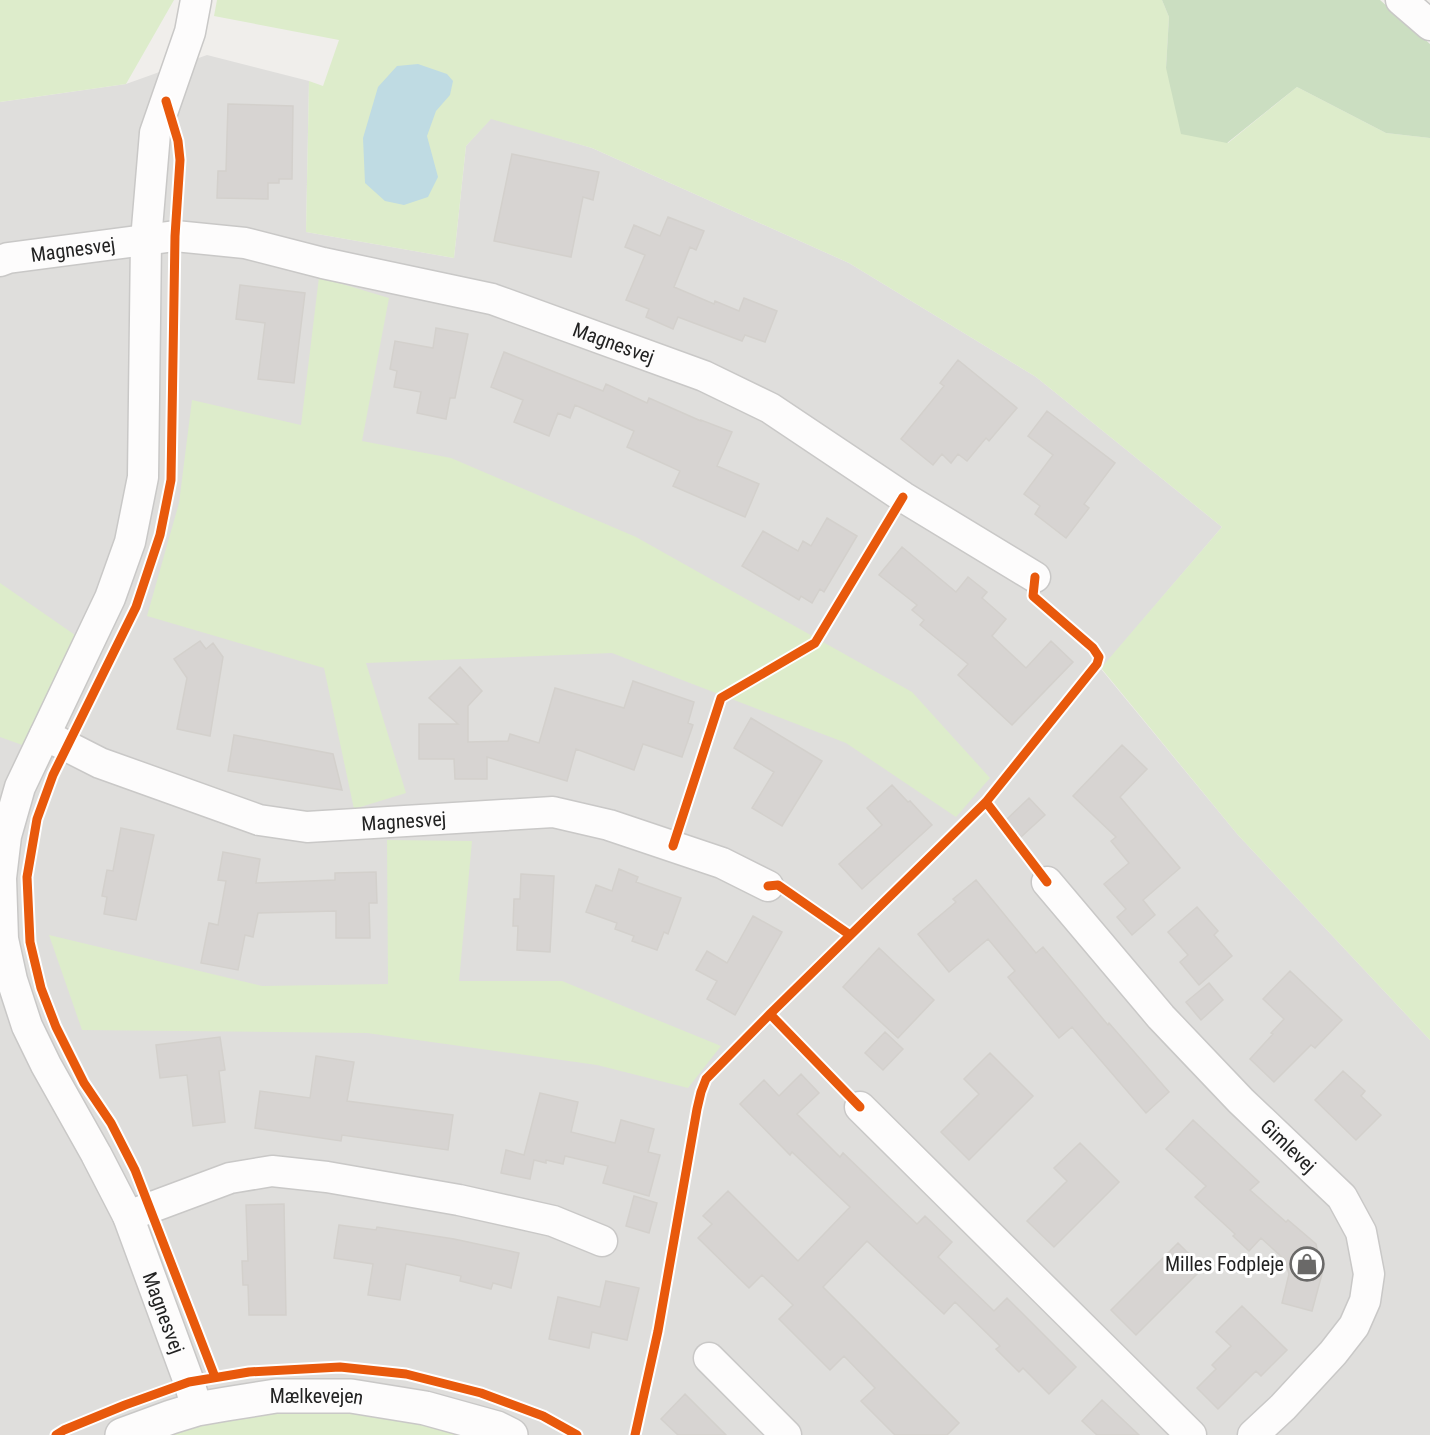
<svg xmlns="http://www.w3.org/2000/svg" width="1430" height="1435" viewBox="0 0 1430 1435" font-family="'Roboto Condensed',sans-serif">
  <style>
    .residential { fill: #dfdedc }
    .grass { fill: #ddeccb }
    .forest { fill: #cbdec1 }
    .water { fill: #bfdbe3 }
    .building { fill: #d7d4d2; stroke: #d3d0cc; stroke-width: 1.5 }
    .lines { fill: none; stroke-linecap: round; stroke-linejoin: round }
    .minor-casing { stroke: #c9c8c7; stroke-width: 33 }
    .tertiary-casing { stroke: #c9c8c7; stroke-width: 36 }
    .minor { stroke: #fdfcfc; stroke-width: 30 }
    .tertiary { stroke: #fdfcfc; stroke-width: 33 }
    .cycleway-casing { stroke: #fff; stroke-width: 13 }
    .cycleway { stroke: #e8590c; stroke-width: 9 }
    .labels { text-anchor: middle; stroke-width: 6; stroke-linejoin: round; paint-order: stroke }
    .street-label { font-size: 20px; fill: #222; stroke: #fff }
    .poi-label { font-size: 20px; fill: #222; stroke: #fff; text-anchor: end }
  </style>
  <rect width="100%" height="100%" fill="#f0eeeb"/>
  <path class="residential" d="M207,55L309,81L306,232L454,258L466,146L491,118L592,148L849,263L1036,377L1222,527L1101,669L1238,835L1430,1040V1435H0V102L126,84Z"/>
  <path class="grass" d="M0,0H174L126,84L0,102Z
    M217,0H1162L1169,17L1166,68L1228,143L1297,87L1386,133L1430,138V1040L1238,835L1101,668L1222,527L1036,377L849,263L592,148L491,119L466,146L454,258L306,232L309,81L323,86L339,40L214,16Z
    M319,277L389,298L362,441L451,458L636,537L912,692L990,778L956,817L846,743L612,653L366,663L406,793L354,809L324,668L147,616L179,503L192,400L301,425Z
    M0,583L75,635L25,746L0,737Z
    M387,840L472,841L459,981H562L721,1046L688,1088L597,1065L367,1033L82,1030L49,935L262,986L388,984Z
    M369,1411L482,1435H160L210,1421L281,1412Z"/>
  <path class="forest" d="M1162,0H1380L1430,44V138L1386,133L1297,87L1227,143L1181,134L1166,68L1169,17Z"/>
  <path class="water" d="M418,64L447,74L453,81L450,95L436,111L427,136L438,177L428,197L404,205L385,201L365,183L363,138L378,87L397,66Z"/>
  <path class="building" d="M228,104L293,106L292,179H279V183H268V199L217,198L218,171H226Z
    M512,154L599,172L593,200L583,197L571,257L494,241Z
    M668,217L704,231L696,250L690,247L674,287L714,304L715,301L739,311L744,298L777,311L765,342L745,335L742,341L678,317L673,329L646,317L649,309L626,300L645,255L625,247L634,225L660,236Z
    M240,285L305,293L294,383L258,379L265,323L236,319Z
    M436,328L468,334L455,398H450L446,419L417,413L421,392L394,387L397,371L390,369L395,341L433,348Z
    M504,352L603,391L606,384L647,403L649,398L701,421V420L732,432L717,466L759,484L745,517L673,486L680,471L627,447L634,431L575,405L570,418L558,413L549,436L514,422L523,400L491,387Z
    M958,360L1017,408L989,441L986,438L967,461L958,454L951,463L942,454L933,465L901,439L944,386L940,383Z
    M1047,411L1115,463L1084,504L1089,508L1066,538L1035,514L1040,506L1024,494L1053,455L1028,436Z
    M827,518L857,536L824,592L820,589L812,603L801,596L799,600L742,566L763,531L798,551L803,541L811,546Z
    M902,547L956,592L968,577L987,592L982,598L1006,619L992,636L1026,668L1051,641L1073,662L1012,725L958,675L968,664L920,625L924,620L912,610L917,605L879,575Z
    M200,641L206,649L213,643L223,657L210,736L177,729L187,678L174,659Z
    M460,667L482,691L468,706V742L508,741L510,734L539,743L555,688L624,708L633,681L694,702L688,723L693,725L682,757L643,744L634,770L576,749L567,781L487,757V779H455L454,759H419V724H458L429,698Z
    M751,718L822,761L782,826L752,808L774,772L734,748Z
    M234,735L333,754L342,790L228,771Z
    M1122,745L1147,769L1120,797L1180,868L1143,900L1155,915L1132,935L1117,917L1126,909L1104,884L1129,863L1111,841L1116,837L1073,796Z
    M892,785L908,802L910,801L932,825L862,889L839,864L882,825L867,808Z
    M1029,798L1045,815L1021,837L1006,820Z
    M121,828L154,835L136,920L104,914L107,897L102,896L107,870L113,871Z
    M223,852L260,859L256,883L335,880V873L376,872L377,903H369L370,938H336V911L258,913L253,937L245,935L238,970L201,963L209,923L218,925L226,881L218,880Z
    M619,869L638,877L636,882L681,898L668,934L664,932L657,950L632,941L634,936L615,929L617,923L586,912L596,885L612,891Z
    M521,874L554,876L550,952L517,950L518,926H513L514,899H520Z
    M976,880L1036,953L1043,947L1108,1025L1109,1023L1169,1092L1146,1113L1072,1027L1059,1038L1008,977L1015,971L988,939L949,972L918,934L956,902L953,899Z
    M1197,907L1218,931L1214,935L1232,956L1199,985L1180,962L1188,955L1168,932Z
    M753,916L782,932L735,1015L707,999L717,981L696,970L707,951L727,963Z
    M879,948L934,1000L898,1038L843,987Z
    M1290,971L1342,1020L1315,1048L1311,1045L1274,1082L1250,1059L1273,1034L1271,1033L1284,1019L1263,999Z
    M1209,983L1223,1000L1201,1020L1186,1002Z
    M885,1032L903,1049L883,1070L865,1053Z
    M220,1037L225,1070L219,1071L225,1122L193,1126L187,1075L160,1078L156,1045Z
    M990,1053L1033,1096L969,1160L941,1132L979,1094L964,1079Z
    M316,1056L354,1062L347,1101L453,1115L448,1150L342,1135L341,1141L255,1128L260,1091L310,1098Z
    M1343,1071L1365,1091L1361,1096L1381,1115L1356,1140L1315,1100Z
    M801,1074L819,1093L797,1114L840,1157L843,1153L917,1224L925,1216L952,1242L938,1257L994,1311L1007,1298L1076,1367L1049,1394L1023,1368L1019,1372L996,1349L1000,1346L955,1302L944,1314L867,1241L823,1287L959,1423L947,1435H895L861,1401L875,1388L844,1356L830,1370L779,1319L793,1305L762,1275L749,1288L698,1238L712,1224L703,1216L728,1191L798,1261L850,1207L792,1152L790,1155L740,1104L764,1080L779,1096Z
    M540,1093L578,1102L571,1132L615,1143L621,1120L654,1129L648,1152L660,1155L649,1196L603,1183L608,1166L565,1156L563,1164L546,1160V1163L534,1160L530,1179L501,1173L506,1150L524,1155Z
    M1193,1120L1259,1182L1250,1190L1286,1222L1288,1220L1316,1244L1322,1274L1312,1311L1282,1303L1289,1274L1285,1260L1261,1238L1249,1251L1233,1236L1235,1234L1195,1197L1206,1186L1166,1149Z
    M1080,1143L1119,1182L1054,1247L1027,1221L1067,1181L1054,1168Z
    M634,1196L657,1203L649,1233L626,1226Z
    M284,1204L286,1315H249L248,1285H243L242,1261H248L246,1205Z
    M339,1225L376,1230L377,1227L454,1239L519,1253L511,1288L493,1283L491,1289L460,1281L461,1276L406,1264L400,1300L368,1295L373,1264L334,1258Z
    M1178,1243L1203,1268L1136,1335L1111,1310Z
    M606,1281L639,1288L627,1340L592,1332L589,1348L549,1339L558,1297L600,1307Z
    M1242,1306L1287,1350L1261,1376L1256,1371L1218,1409L1197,1388L1216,1369L1212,1365L1231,1346L1216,1332Z
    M685,1394L726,1435H678L661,1419Z
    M1102,1400L1139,1435H1097L1082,1421Z"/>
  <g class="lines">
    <defs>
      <g id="minor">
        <path id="s1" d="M196,0L190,32L155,133L146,240L143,477L130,542L110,598L20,787L6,836L1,878L3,939L12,980L27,1026L46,1065L96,1154L128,1216L189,1382L197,1409"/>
        <path d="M1401,0L1430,25"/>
        <path id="s2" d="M0,261L8,258L175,236L245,243L323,263L492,299L704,376L770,408L903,497L1035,577"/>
        <path id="s3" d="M45,735L100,763L259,820L307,827L553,812L609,825L722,863L768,886"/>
        <path id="s4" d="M1047,882L1161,1017L1241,1101L1342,1197L1361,1232L1369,1274L1365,1301L1354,1326L1333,1353L1283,1407L1253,1435"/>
        <path d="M860,1107L1191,1435"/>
        <path d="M128,1216L230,1178L272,1171L327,1177L459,1200L553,1221L602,1241"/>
        <path d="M709,1358L786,1435"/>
      </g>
      <g id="tertiary">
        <path id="s5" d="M122,1435L171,1417L197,1409L226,1404L276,1396H351L425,1408L497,1428L511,1435"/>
      </g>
    </defs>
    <use href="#minor" class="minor-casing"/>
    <use href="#tertiary" class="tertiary-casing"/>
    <use href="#minor" class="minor"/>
    <use href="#tertiary" class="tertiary"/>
    <defs>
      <path id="cycleway" d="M166,101L178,141L180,160L175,236L171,480L160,535L136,607L53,775L37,819L27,877L30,942L41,988L56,1027L84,1083L111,1123L135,1170L215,1377
        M986,802L1047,882
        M673,846L721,698L815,643L903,497
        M768,886L778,885L850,935
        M770,1014L860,1107
        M56,1435L64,1430L125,1405L189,1382L249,1372L340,1367L406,1374L481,1393L543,1416L577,1435
        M635,1435L658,1331L697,1109L701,1092L706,1079L770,1014L986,802L1097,664L1099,657L1093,648L1033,596L1035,577"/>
    </defs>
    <use href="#cycleway" class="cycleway-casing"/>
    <use href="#cycleway" class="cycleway"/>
  </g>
  <defs>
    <symbol id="shop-ring" viewBox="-11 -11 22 22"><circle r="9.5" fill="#fff" stroke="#6a6968" stroke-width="1.5"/><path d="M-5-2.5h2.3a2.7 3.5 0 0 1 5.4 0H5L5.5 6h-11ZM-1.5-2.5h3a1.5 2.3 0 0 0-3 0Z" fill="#6a6968"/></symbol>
  </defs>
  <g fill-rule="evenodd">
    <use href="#shop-ring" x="1288" y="1245" width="38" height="38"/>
  </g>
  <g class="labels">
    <g class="street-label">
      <text dy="7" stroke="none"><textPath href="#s2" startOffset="74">Magnesvej</textPath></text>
      <text dy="7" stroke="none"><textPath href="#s2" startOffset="630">Magnesvej</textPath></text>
      <text dy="7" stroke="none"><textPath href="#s3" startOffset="376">Magnesvej</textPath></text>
      <text dy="7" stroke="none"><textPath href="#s4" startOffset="358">Gimlevej</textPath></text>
      <text dy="7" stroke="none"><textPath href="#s1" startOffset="1382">Magnesvej</textPath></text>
      <text dy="7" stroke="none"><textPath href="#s5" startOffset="200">Mælkevejen</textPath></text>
    </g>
    <g class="poi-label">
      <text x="1284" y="1271">Milles Fodpleje</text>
    </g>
  </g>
</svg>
